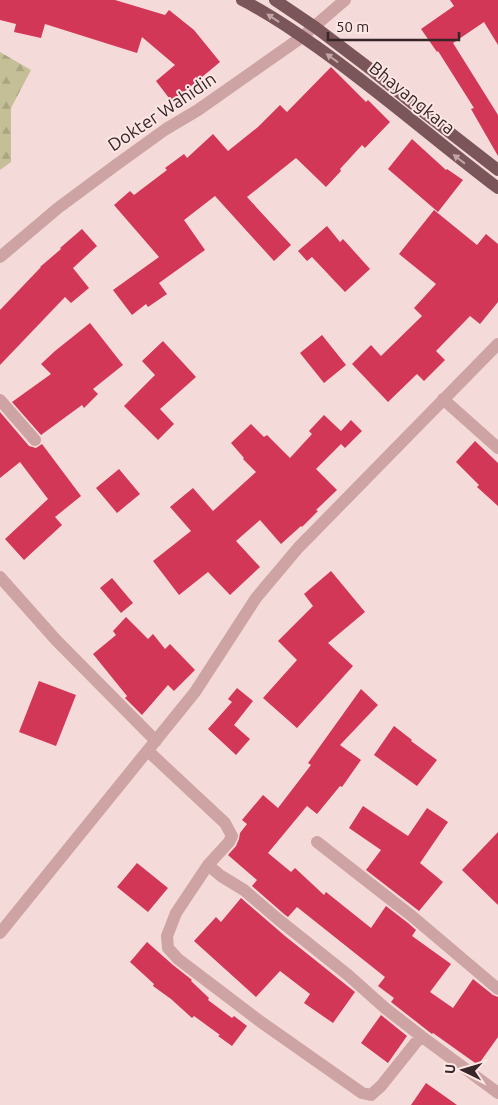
<svg xmlns="http://www.w3.org/2000/svg" width="498" height="1105" viewBox="0 0 498 1105" font-family="Ubuntu,sans-serif">
  <style>
    .forest { fill: url(#forest-firs) }
    .building { fill: #d23758 }
    .lines { fill: none; stroke-linecap: round; stroke-linejoin: round }
    .minor { stroke: #cda3a3; stroke-width: 12 }
    .tertiary { stroke: #cda3a3; stroke-width: 12 }
    .primary { stroke: #7a5559; stroke-width: 12 }
    .oneway { fill: #c1a5a5 }
    .labels { text-anchor: middle; stroke-width: 4; stroke-linejoin: round; paint-order: stroke }
    .street-label { font-size: 18px; fill: #372528; stroke: #fbe6e4 }
  </style>
  <defs>
    <pattern id="forest-firs" width="22" height="20" patternUnits="userSpaceOnUse" patternTransform="scale(1.25)"><rect width="22" height="20" fill="#c4bf96"/><path d="M5 1l3.5 6h-7zM16 11l3.5 6h-7z" fill="#a9a481"/></pattern>
  </defs>
  <rect width="100%" height="100%" fill="#f4dad8"/>
  <path class="forest" d="M0,52L31,70L11,108V162L0,170Z"/>
  <path class="building" d="M0,0H115L165,15L169,10L194,30L220,62L172,102L156,81L175,65L142,37L137,53L45,24L41,38L14,32L16,24L0,20Z
    M450,0H498V45L484,22L453,43L498,115V156L471,109L474,108L438,51L437,52L421,29L454,6Z
    M331,67L366,102L368,100L390,122L365,148L362,145L340,169L341,171L326,187L296,158L247,197L291,245L274,261L215,196L184,220L205,250L159,283L167,294L148,307L146,304L132,315L113,290L159,257L114,205L130,191L134,195L167,170L165,168L184,154L187,158L213,134L228,151L258,127L280,105L287,112Z
    M412,139L446,170L447,169L463,180L438,212L388,169Z
    M434,210L477,245L486,234L498,244V302L480,324L470,316L436,351L445,360L424,381L417,374L388,402L352,364L371,345L381,356L422,316L414,308L436,284L399,254Z
    M327,226L340,242L343,239L370,269L345,292L312,257L307,261L298,251Z
    M82,229L97,246L73,268L89,288L71,303L65,297L0,365V310L41,267H40L61,249L60,248Z
    M90,323L123,365L93,389L98,394L84,408L82,405L41,435L12,402L51,374L41,364L55,351Z
    M322,335L346,365L324,383L300,353Z
    M163,341L196,377L160,409L174,424L158,440L124,406L155,375L142,361Z
    M0,412L29,446L36,448L42,444L81,496L55,517L62,525L24,560L5,539L48,499L20,462L0,478Z
    M324,415L341,431L351,420L362,431L345,448L341,444L316,469L337,490L316,510L318,511L302,527L301,526L281,544L260,520L236,541L260,567L230,595L208,572L179,595L153,561L191,531L170,507L193,488L213,511L256,472L243,459L244,458L231,443L251,424L264,437L267,435L290,458L312,434L309,431Z
    M475,441L498,463V506L477,487L479,485L456,462Z
    M119,469L140,494L117,513L96,488Z
    M331,571L365,612L328,643L353,666L297,728L263,698L297,660L278,641L313,606L304,594Z
    M112,578L133,603L121,613L100,588Z
    M126,617L148,639L153,634L165,649L170,644L195,670L174,691L168,685L142,715L125,698L127,696L93,654L116,635L113,631Z
    M39,681L76,695L56,746L19,732Z
    M237,688L253,701L234,725L250,739L236,755L208,729L232,702L228,699Z
    M361,689L378,705L340,745L361,760L342,787L340,786L317,814L307,806L268,853L291,872L295,868L324,895L326,892L371,928L386,906L408,923L416,930L412,936L451,964L430,992L453,1008L473,979L493,995L498,997V1037L478,1065L433,1033L432,1034L391,1002L394,998L378,986L385,977L297,907L288,917L284,914L252,886L257,880L228,855L236,846L239,839L240,833L247,824L242,820L263,795L278,808L311,765L308,763Z
    M394,726L412,740L411,741L437,760L417,786L374,755Z
    M363,806L408,836L427,808L448,822L420,863L443,882L419,911L366,870L381,850L349,828Z
    M498,832V905L462,870Z
    M137,863L168,888L148,912L117,887Z
    M241,898L285,936L355,992L333,1023L304,1003L310,994L280,971L256,997L194,941L216,917L221,922Z
    M147,942L173,965L192,980L191,981L209,998L208,1000L232,1018L234,1016L247,1026L232,1046L218,1036L220,1035L194,1016L192,1018L171,999L153,986L154,984L130,962Z
    M381,1015L407,1036L388,1063L361,1043Z
    M426,1083L457,1105H411Z"/>
  <g class="lines">
    <path class="minor" d="M443,399L498,448
      M0,400L35,440
      M0,577L56,640L156,741
      M148,751L225,823L232,836L229,842L208,865L221,876L244,890L279,920L348,975L385,1008L421,1036L381,1086L371,1095L362,1093L261,1022L178,959L168,948L167,936L176,913L208,865
      M317,842L413,917L498,989
      M0,933L195,692L256,598L298,548L498,344
      M421,1036L498,1093"/>
    <path class="tertiary" d="M0,257L58,208L116,165L166,129L198,110L302,37L345,0"/>
    <path class="primary" d="M242,0C268,13 293,30 317,47C379,91 437,142 498,188
      M275,0L315,27L373,71L417,107L498,170"/>
  </g>
  <defs><path id="oneway-solid" d="M-6-.8H1V-3.2L6.5 0L1 3.2V.8H-6Z" transform="scale(1.25)"/></defs>
  <g class="oneway">
    <use href="#oneway-solid" transform="translate(273 18) rotate(-146)"/>
    <use href="#oneway-solid" transform="translate(332 58) rotate(-144)"/>
    <use href="#oneway-solid" transform="translate(459 159) rotate(-142)"/>
  </g>
  <g class="labels">
    <g class="street-label">
      <text transform="translate(412 98) rotate(39)" y="6">Bhayangkara</text>
      <text transform="translate(162 112) rotate(-34)" y="6">Dokter Wahidin</text>
    </g>
  </g>
  <g transform="translate(463 1070) rotate(275)" stroke="#fbe6e4" stroke-width="4" paint-order="stroke">
  <path d="M0-4L9 19L0 12L-9 19Z" fill="#372528"/>
  <text y="-8" font-size="14" font-weight="bold" text-anchor="middle" fill="#372528">U</text>
  </g>
  <path d="M328 32v8h131v-8" fill="none" stroke="#372528" stroke-width="2.5"/>
  <text x="336" y="32" font-size="15" fill="#372528" stroke="#fbe6e4" stroke-width="4" paint-order="stroke">50 m</text>
</svg>
